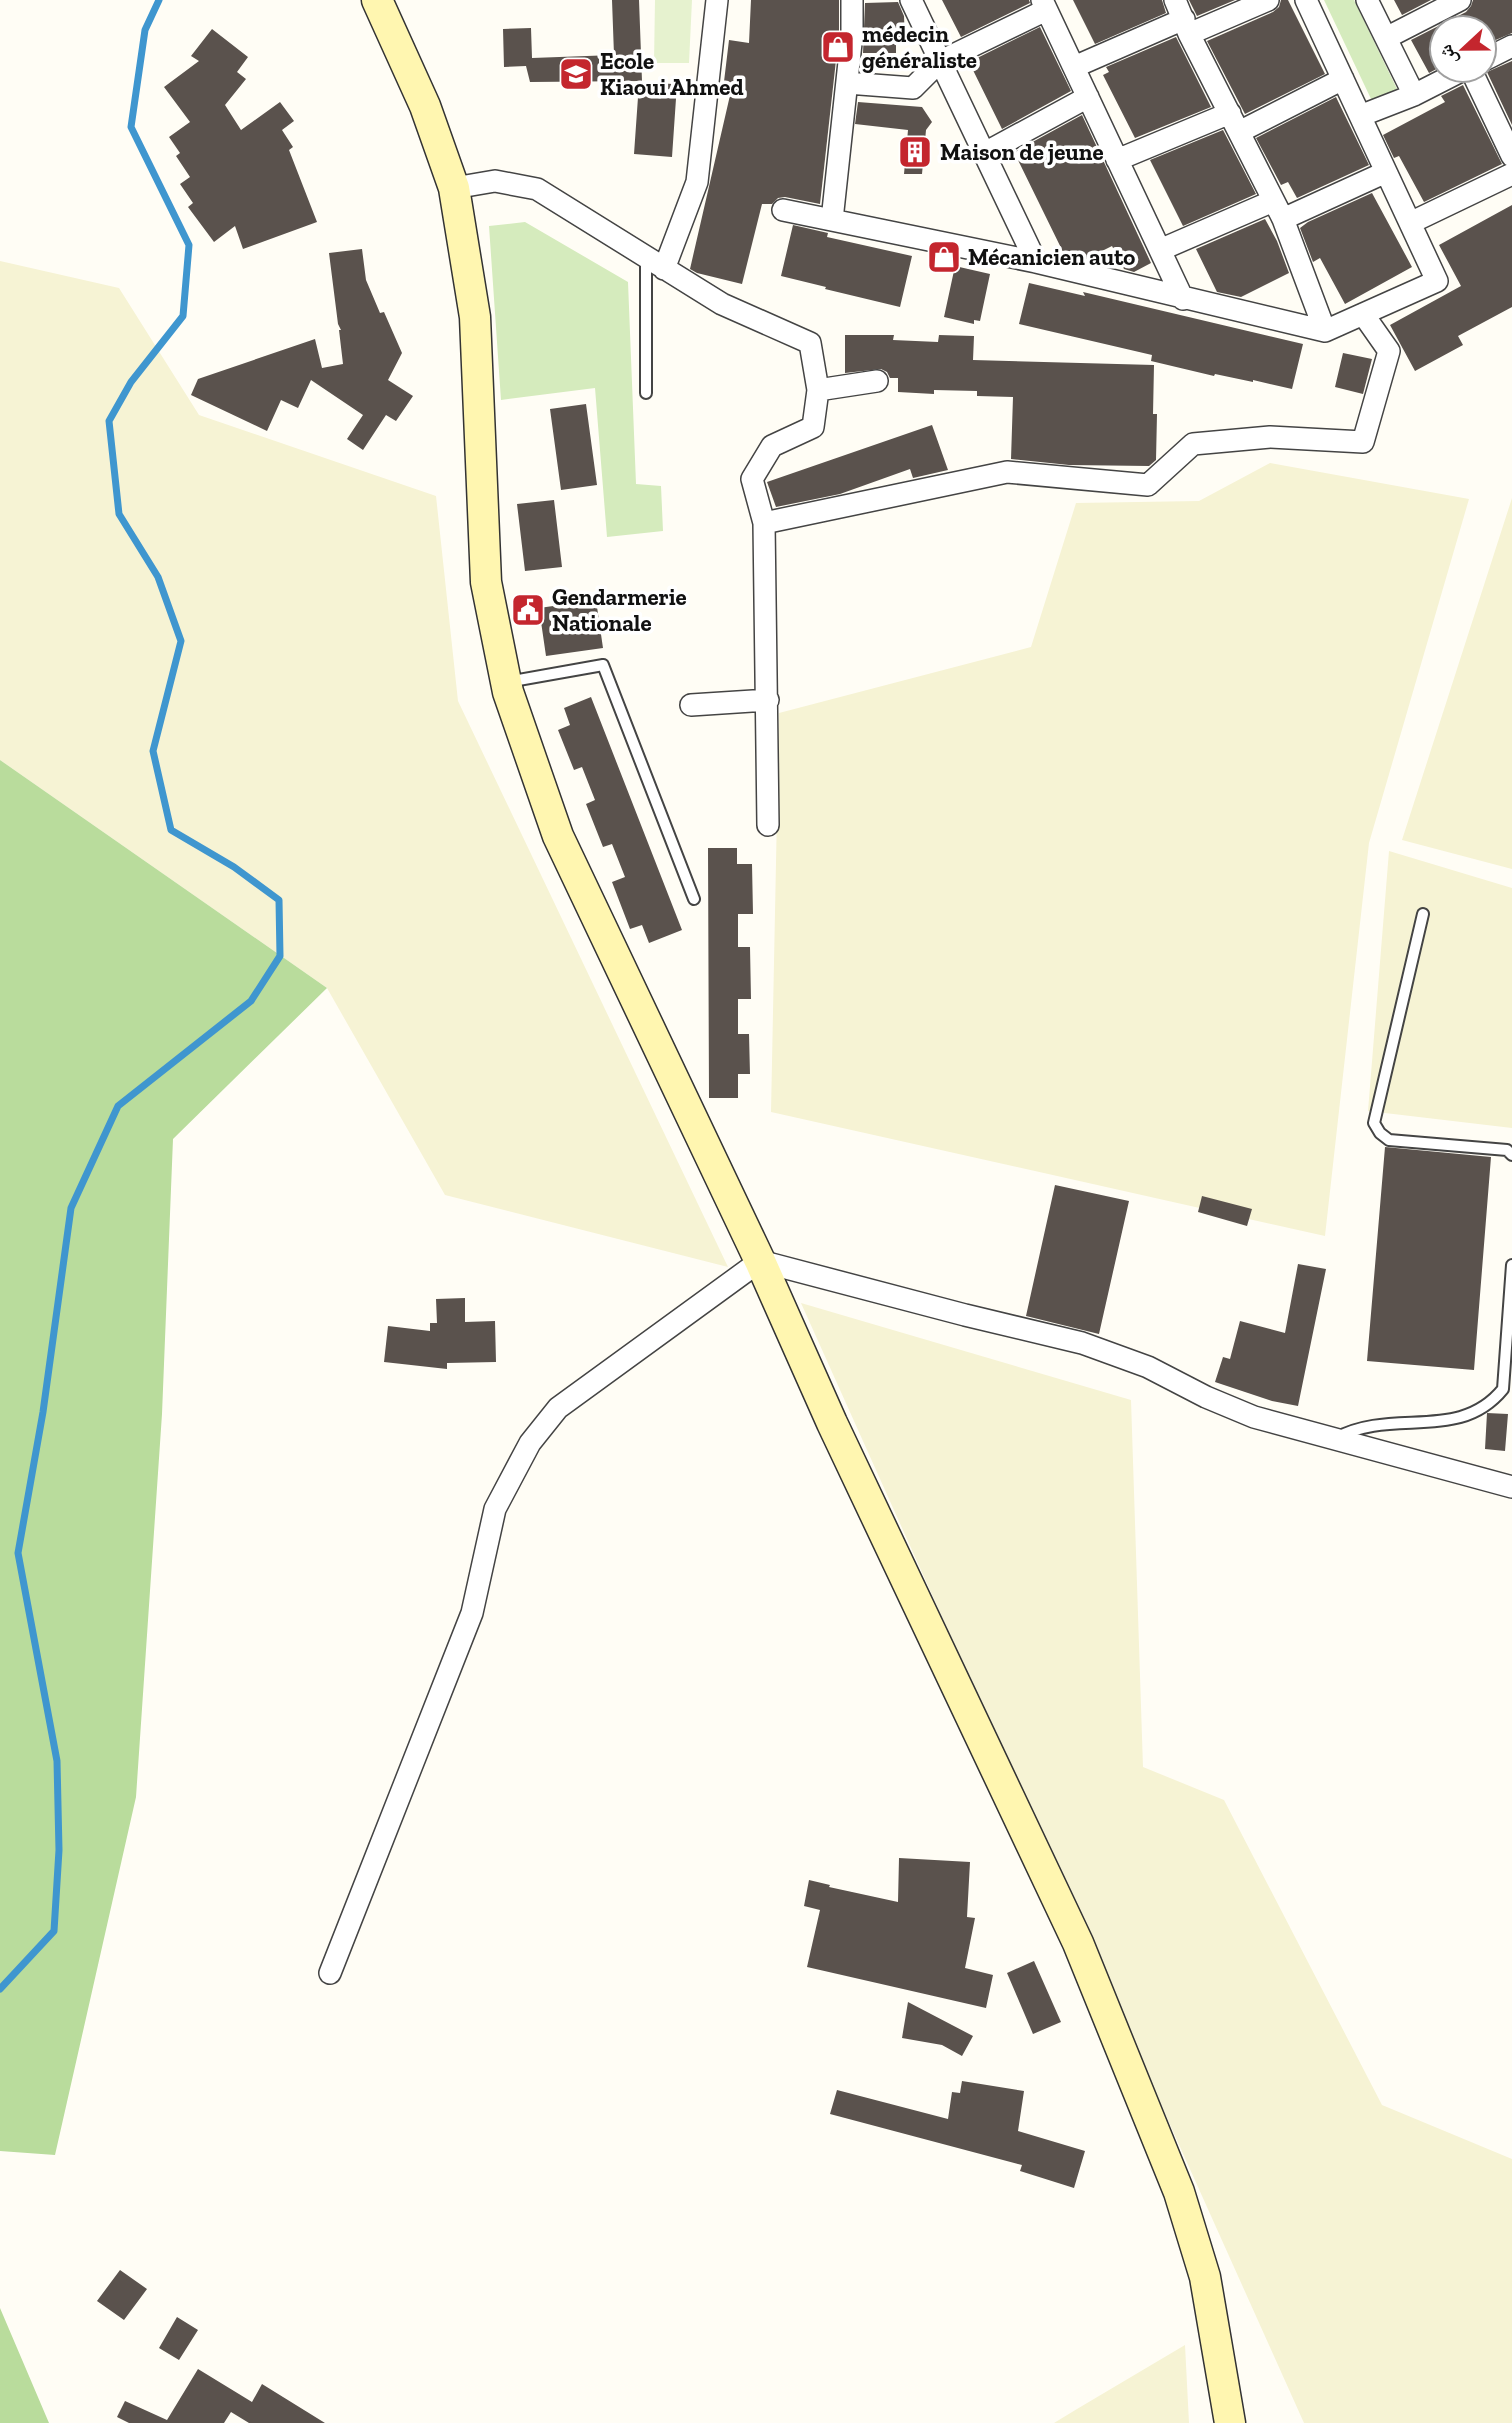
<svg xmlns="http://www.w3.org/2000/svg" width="1512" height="2423" viewBox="0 0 1512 2423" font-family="'Zilla Slab','Noto Naskh Arabic',serif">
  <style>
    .farmland { fill: #f6f3d4 }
    .green { fill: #d5ebbd }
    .forest { fill: #b9dc9c }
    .pitch { fill: #e6f2cf }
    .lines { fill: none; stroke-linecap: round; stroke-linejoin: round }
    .stream { stroke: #3f96cf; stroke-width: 7 }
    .building { fill: #5a524d }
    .service-casing { stroke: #444; stroke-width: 14 }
    .minor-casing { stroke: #444; stroke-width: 24 }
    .secondary-casing { stroke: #333; stroke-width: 33 }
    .service { stroke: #fff; stroke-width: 10 }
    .minor { stroke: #fff; stroke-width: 21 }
    .secondary { stroke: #fff6b0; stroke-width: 30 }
    .labels { text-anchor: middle; stroke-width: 7; stroke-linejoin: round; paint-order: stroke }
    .poi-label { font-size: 23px; font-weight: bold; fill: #111; stroke: #fff; text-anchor: start }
  </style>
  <rect width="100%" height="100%" fill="#fffdf5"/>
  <path class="farmland" d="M0,261L119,288L199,415L436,496L458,701L728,1267L445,1195L327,988L0,760Z
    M1270,463L1469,499L1369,843L1325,1236L771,1112L779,713L1031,647L1076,503L1199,501Z
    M1512,498V869L1402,840Z
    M1389,851L1512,888V1128L1368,1111Z
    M801,1303L1131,1400L1143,1767L1224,1800L1382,2105L1512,2159V2423H1304Z
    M1185,2345L1189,2423H1054L1077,2409Z"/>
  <path class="green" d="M1324,0H1354L1397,89L1372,101Z
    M525,222L628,282L636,484L661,486L663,531L607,537L595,388L501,400L489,226Z"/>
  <path class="forest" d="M0,760L327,988L173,1139L162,1414L136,1797L55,2155L0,2151Z
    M0,2308L49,2423H0Z"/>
  <path class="pitch" d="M655,0H692L689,63H654Z"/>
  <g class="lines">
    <path class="stream" d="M0,1989L54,1931L59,1850L57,1761L18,1553L43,1412L71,1208L118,1106L251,1001L280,956L279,900L234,867L171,830L153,751L181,641L158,577L119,514L109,421L131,382L183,316L189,245L131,127L145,30L159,0"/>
  </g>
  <path class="building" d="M612,0H639L642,81L530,82L526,66L504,67L503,29L531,28L532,58L614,55Z
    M751,0H839V33L820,204L785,197L778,198L772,204H762L742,284L697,273L690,269L731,91L723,90L729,40L749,43Z
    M942,0H1029L1030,3L961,37Z
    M1073,0H1162L1166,13L1095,44Z
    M1189,0H1235L1197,16Z
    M1281,0H1288L1325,74L1245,114L1207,41L1273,12L1279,7Z
    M1394,0H1431L1402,15Z
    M1473,0H1512V33L1484,45V28H1442V66L1429,73L1411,40L1466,12L1471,6Z
    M898,2L904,16L905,41L896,42V53H863L865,3Z
    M1040,27L1071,91L1002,129L969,62Z
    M212,29L248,57L237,72L246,79L225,105L241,130L280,102L294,121L282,130L293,147L289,150L317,222L243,249L235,226L214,242L188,207L193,203L180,184L190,177L176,156L180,153L169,137L190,122L164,87L199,61L191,56Z
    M1176,37L1211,107L1135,138L1103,75L1109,72L1106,67Z
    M1512,61V125L1487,72Z
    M639,83L677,84L672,157L634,154Z
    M1463,85L1502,164L1424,202L1399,156L1394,158L1383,135L1445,102L1441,96Z
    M1336,97L1369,165L1297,198L1288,182L1281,185L1256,138Z
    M858,102L922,107L932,122L926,130L922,174H904L908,130L855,124Z
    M1082,115L1151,263L1134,272L1124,269L1112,246L1084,260L1065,256L1014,152Z
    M1223,130L1256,194L1183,226L1150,160Z
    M1372,193L1412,267L1345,304L1320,258L1313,262L1300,228L1308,222Z
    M1512,205V307L1458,336L1463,345L1415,371L1390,325L1461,286L1439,245Z
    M1265,219L1277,241L1289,273L1241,297L1217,292L1196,249Z
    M793,225L828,233L827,237L912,256L900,307L825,289L826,287L781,276Z
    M362,249L366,280L380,313L384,312L402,353L388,380L413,396L396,421L386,415L363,450L347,439L363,415L311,380L298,408L281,400L267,431L191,395L198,379L315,339L322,368L343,364L339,330H341L338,324L329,253Z
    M955,266L990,274L980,321L974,320V324L944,317Z
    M1029,283L1085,296L1083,292L1303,344L1292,389L1253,380V382L1215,374L1214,376L1151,361L1152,355L1019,324Z
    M845,335H894L893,340L938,342L939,335L974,336L973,360L1154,365L1153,414H1157L1156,460L1149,466L1069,465L1011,459L1013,397L977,396V391L934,390V394L898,392V378H890L887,372L881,369L845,373Z
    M1343,353L1372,359L1363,394L1335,387Z
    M586,404L597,485L561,490L550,409Z
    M932,425L948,470L913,478L910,469L840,494L776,507L767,482Z
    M554,500L562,567L525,571L517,504Z
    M596,600L603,648L546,656L539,608Z
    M591,697L682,930L649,943L642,925L630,929L612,882L625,877L612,844L603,847L586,804L595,800L582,767L574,770L558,730L570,725L564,708Z
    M708,848H737V864H752L753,914H738V947H750L751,999H738V1034H749L750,1074H738V1098H709Z
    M1385,1147L1491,1157L1474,1370L1367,1361Z
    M1055,1185L1129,1201L1099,1334L1026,1316Z
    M1202,1196L1252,1209L1247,1226L1198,1212Z
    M1298,1264L1326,1269L1298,1406L1272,1401L1215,1382L1223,1357L1230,1359L1240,1321L1285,1333Z
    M465,1298V1322L495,1321L496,1362L447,1363V1369L384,1362L388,1326L430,1331V1323H437L436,1299Z
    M1487,1413L1508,1414L1505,1451L1485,1449Z
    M899,1858L970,1862L967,1917L975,1918L965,1968L993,1975L986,2008L807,1967L820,1910L804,1906L809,1880L830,1885L829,1887L898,1902Z
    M1034,1961L1061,2022L1033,2034L1007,1973Z
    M908,2002L973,2036L962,2056L942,2045L902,2038Z
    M962,2081L1024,2091L1018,2131L1085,2151L1074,2188L1020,2171L1022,2165L830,2114L837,2090L948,2119L952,2092L960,2093Z
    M120,2270L147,2289L124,2320L97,2301Z
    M177,2317L198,2330L179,2360L159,2348Z
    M198,2369L252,2402L262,2384L325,2423H249L231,2412L224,2423H129L117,2417L125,2401L167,2420Z"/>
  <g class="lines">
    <defs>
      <path id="service" d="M646,393V257
        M507,682L603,665L694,899
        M1423,914L1374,1123L1380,1133L1389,1140L1507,1150L1512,1155
        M1336,1438C1393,1407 1459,1443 1503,1389L1512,1265"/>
      <path id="minor" d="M911,0L1036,262
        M1042,0L1183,299
        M1175,0L1189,34L1283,219L1325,331
        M1367,0L1414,95
        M1189,34L1268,0
        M1386,38L1460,0
        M1484,60L1512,46
        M1074,67L1184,19
        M1471,70L1512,156
        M847,83L913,88L939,62L1046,10
        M1360,116L1414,95L1463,70
        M1239,132L1343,79
        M983,154L1088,97
        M1117,160L1230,113
        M454,188L495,181L537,189L722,304L810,343L818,390L813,427L772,446L752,479L764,523L768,825
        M783,210L1036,262L1325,331L1437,281L1306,0
        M1283,219L1386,172
        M832,220L852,34V0
        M1410,223L1512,174
        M1160,250L1273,201
        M664,269L697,182L717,0
        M818,390L877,381
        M764,523L1007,472L1148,485L1193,444L1270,437L1363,442L1389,351L1363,314
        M691,705L768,700
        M330,1973L472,1613L495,1509L530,1443L558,1408L760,1261L965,1315L1082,1343L1148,1367L1206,1397L1254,1417L1512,1487"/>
      <path id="secondary" d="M377,0L425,106L454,188L475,317L486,582L508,692L558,836L760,1261L832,1423L1078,1943L1179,2192L1205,2277L1230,2423"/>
    </defs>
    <use href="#service" class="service-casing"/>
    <use href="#minor" class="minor-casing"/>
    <use href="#secondary" class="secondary-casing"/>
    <use href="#service" class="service"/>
    <use href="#minor" class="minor"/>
    <use href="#secondary" class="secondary"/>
  </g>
  <defs>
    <symbol id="shop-square" viewBox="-11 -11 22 22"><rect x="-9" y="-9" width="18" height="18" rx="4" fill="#c4262e" stroke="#fff"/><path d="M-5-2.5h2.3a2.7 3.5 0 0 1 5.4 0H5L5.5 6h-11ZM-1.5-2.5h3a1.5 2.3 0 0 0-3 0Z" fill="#fff"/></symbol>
    <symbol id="school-square" viewBox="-11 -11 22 22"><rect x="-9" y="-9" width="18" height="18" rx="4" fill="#c4262e" stroke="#fff"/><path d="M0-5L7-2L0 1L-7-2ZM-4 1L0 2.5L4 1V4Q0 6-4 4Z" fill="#fff"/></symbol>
    <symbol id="building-square" viewBox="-11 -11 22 22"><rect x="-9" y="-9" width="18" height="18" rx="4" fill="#c4262e" stroke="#fff"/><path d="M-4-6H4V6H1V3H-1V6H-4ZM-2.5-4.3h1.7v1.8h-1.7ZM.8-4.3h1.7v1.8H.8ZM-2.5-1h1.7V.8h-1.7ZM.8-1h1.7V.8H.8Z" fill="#fff"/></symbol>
    <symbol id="civic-square" viewBox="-11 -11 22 22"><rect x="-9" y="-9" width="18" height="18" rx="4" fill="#c4262e" stroke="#fff"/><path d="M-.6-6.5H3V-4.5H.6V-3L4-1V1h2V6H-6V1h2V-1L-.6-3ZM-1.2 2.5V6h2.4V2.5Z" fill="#fff"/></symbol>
  </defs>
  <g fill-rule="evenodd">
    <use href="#shop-square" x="819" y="28" width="38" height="38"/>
    <use href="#school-square" x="557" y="55" width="38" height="38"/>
    <use href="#building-square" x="896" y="133" width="38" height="38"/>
    <use href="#shop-square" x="925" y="238" width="38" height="38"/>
    <use href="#civic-square" x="509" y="591" width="38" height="38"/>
  </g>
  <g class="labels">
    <g class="poi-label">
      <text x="862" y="42">médecin<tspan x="862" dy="26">généraliste</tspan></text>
      <text x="600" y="69">Ecole<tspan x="600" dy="26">Kiaoui Ahmed</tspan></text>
      <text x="940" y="160">Maison de jeune</text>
      <text x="968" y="265">Mécanicien auto</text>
      <text x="552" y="605">Gendarmerie<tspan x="552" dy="26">Nationale</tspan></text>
    </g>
  </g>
  <g transform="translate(1463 49) rotate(248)"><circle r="33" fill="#ffffff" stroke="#a0a0a0" stroke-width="2"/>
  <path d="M0-5L12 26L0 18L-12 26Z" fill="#c4262e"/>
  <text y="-10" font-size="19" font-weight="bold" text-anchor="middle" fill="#111111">ش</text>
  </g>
</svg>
